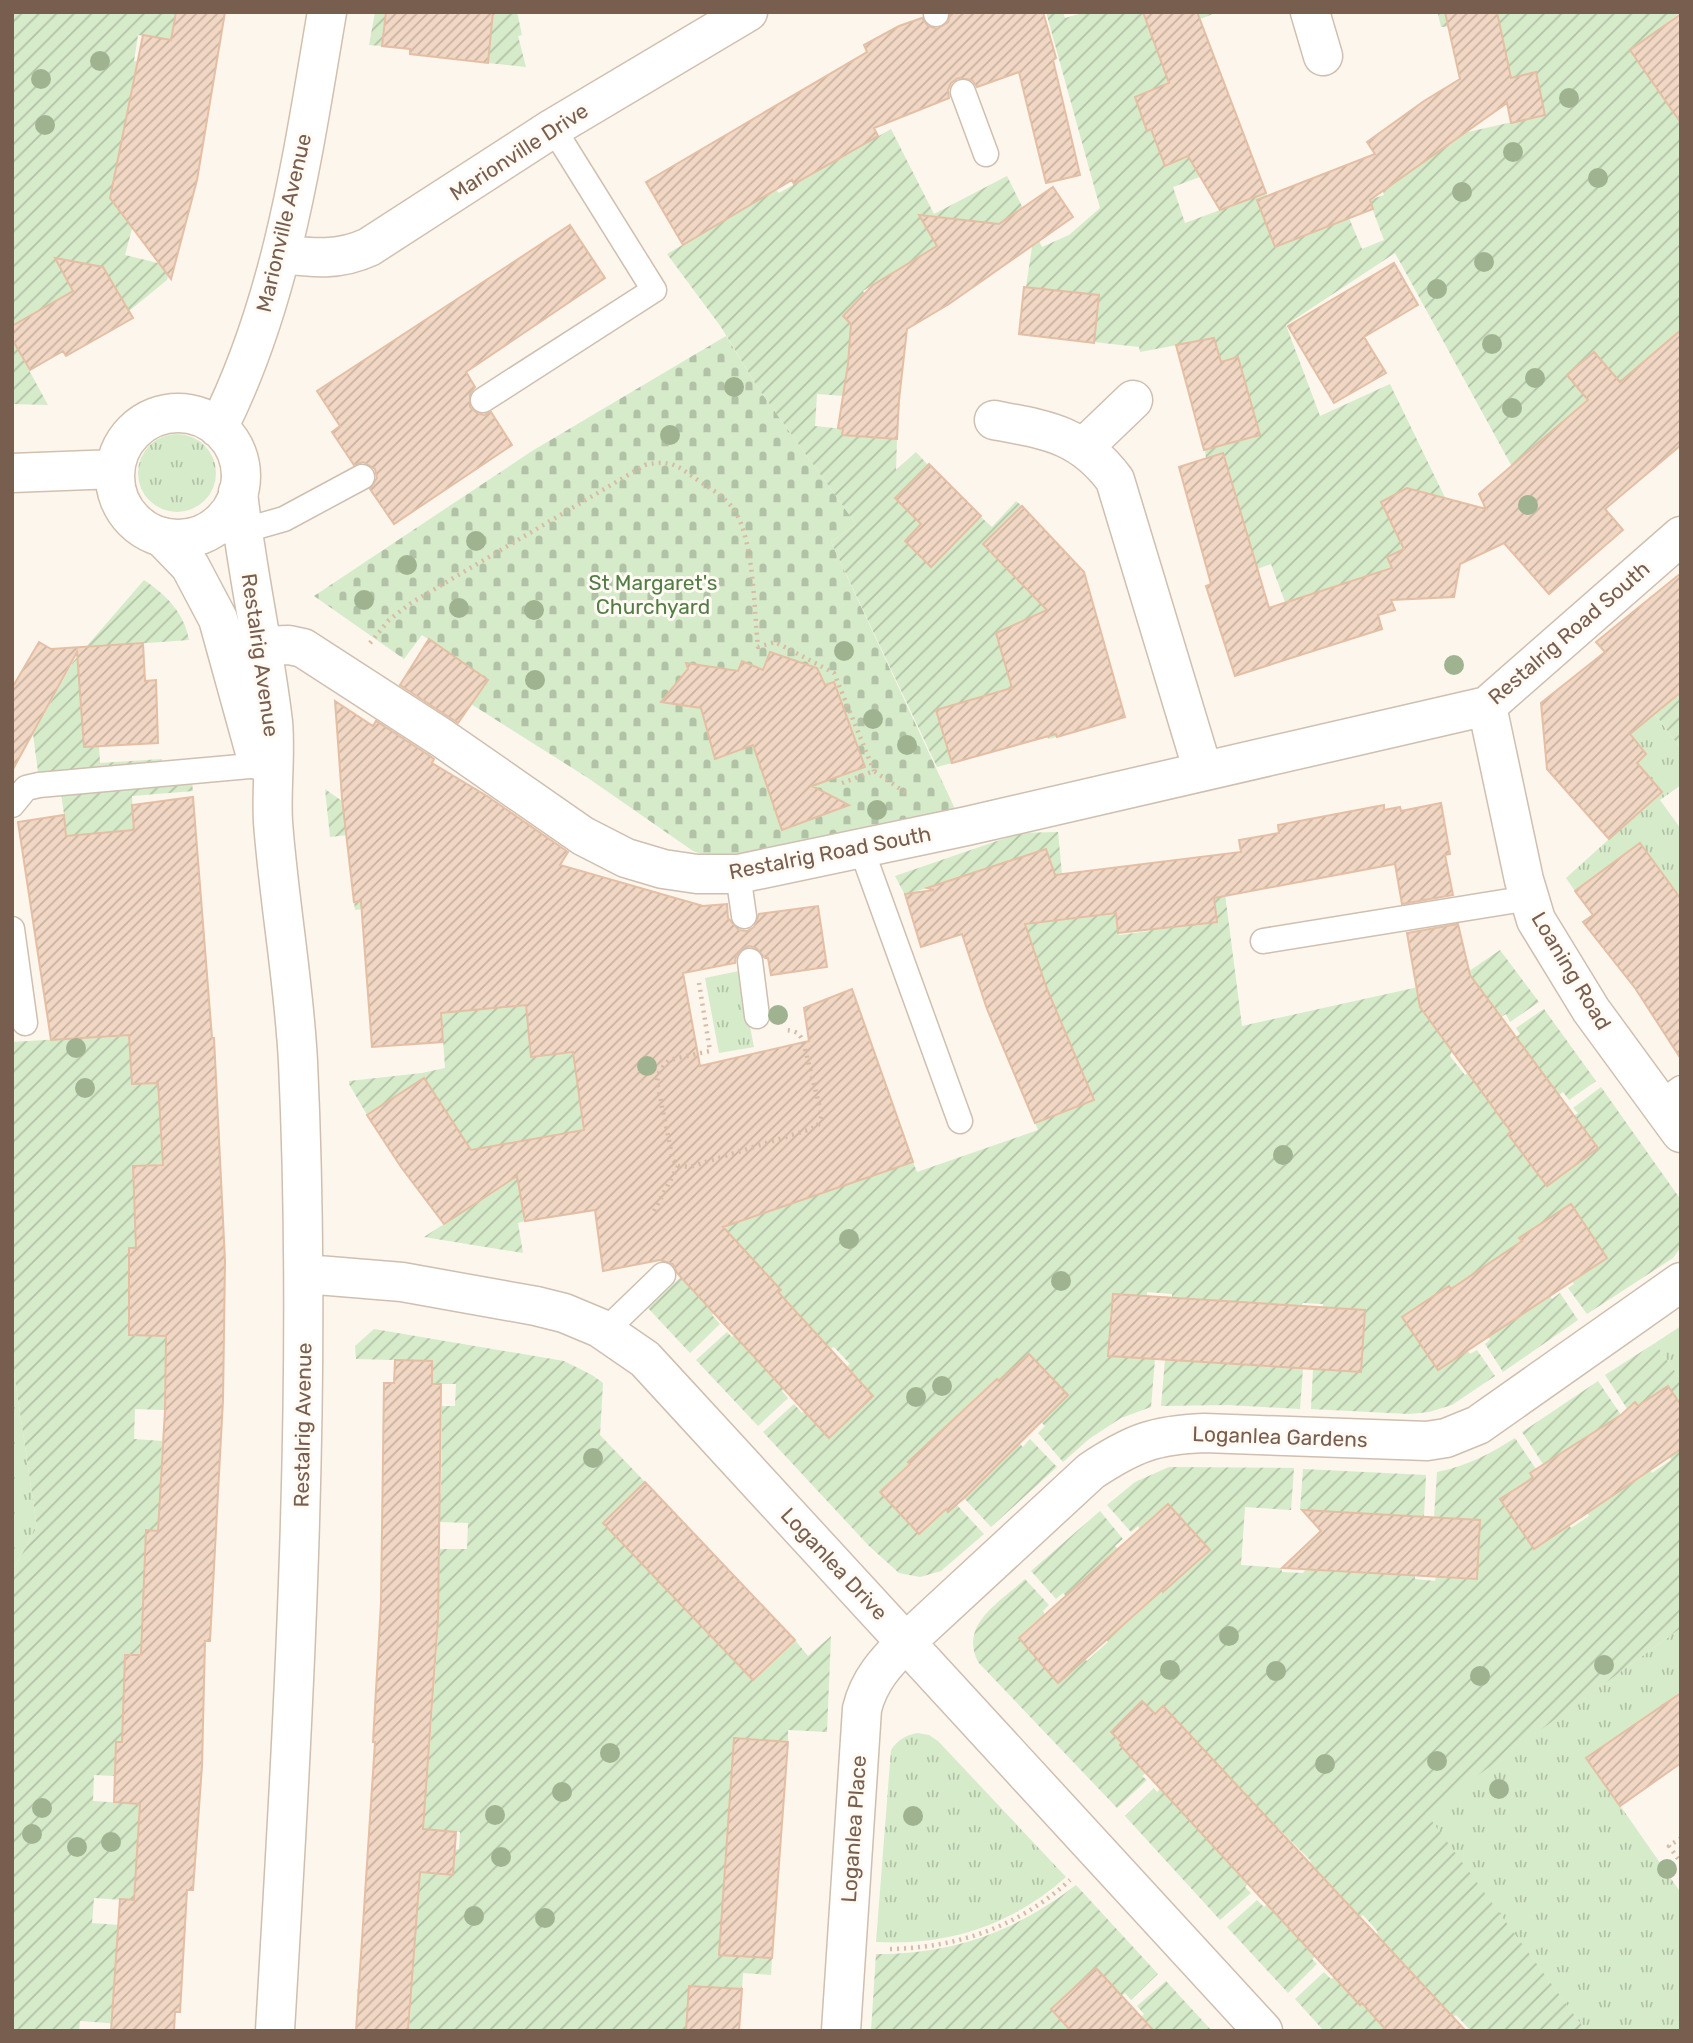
<svg xmlns="http://www.w3.org/2000/svg" width="1693" height="2043" viewBox="0 0 1693 2043" font-family="Rubik,sans-serif">
  <style>
    .grass { fill: url(#grass-tufts) }
    .cemetery { fill: url(#cemetery-stones) }
    .garden { fill: url(#garden-furrows) }
    .building { fill: url(#building-hatch); stroke: #e4bfa5; stroke-width: 2 }
    .lines { fill: none; stroke-linecap: round; stroke-linejoin: round }
    .lane-casing { stroke: #cfbfb0; stroke-width: 27 }
    .street-casing { stroke: #cfbfb0; stroke-width: 41 }
    .secondary-casing { stroke: #d2c0af; stroke-width: 41 }
    .path { stroke: #d7bba6; stroke-width: 4.5; stroke-dasharray: 2 5; stroke-linecap: butt }
    .lane { stroke: #fff; stroke-width: 24 }
    .street { stroke: #fff; stroke-width: 38 }
    .secondary { stroke: #fff; stroke-width: 38 }
    .tree { fill: #a0b391 }
    .labels { text-anchor: middle; stroke-width: 6; stroke-linejoin: round; paint-order: stroke }
    .street-label { font-size: 21px; fill: #785e4e; stroke: #fffaf3 }
    .park-label { font-size: 21px; fill: #547d46; stroke: #fffaf3 }
  </style>
  <defs>
    <pattern id="grass-tufts" width="24" height="20" patternUnits="userSpaceOnUse" patternTransform="scale(1.75)"><rect width="24" height="20" fill="#d6ebca"/><path d="M3 7l-1-3M5 7V3M7 7l1-3M15 17l-1-3M17 17v-4M19 17l1-3" fill="none" stroke="#b2c2a6"/></pattern>
    <pattern id="cemetery-stones" width="16" height="16" patternUnits="userSpaceOnUse" patternTransform="scale(1.75)"><rect width="16" height="16" fill="#d6ebca"/><path d="M2 7V4a2 2 0 0 1 4 0v3zM10 15v-3a2 2 0 0 1 4 0v3z" fill="#b2c2a6"/></pattern>
    <pattern id="garden-furrows" width="10" height="10" patternUnits="userSpaceOnUse" patternTransform="scale(1.75)"><rect width="10" height="10" fill="#d6ebca"/><path d="M-1 1l2-2M0 10L10 0M9 11l2-2" fill="none" stroke="#b2c2a6"/></pattern>
    <pattern id="building-hatch" width="6" height="6" patternUnits="userSpaceOnUse" patternTransform="scale(1.75)"><rect width="6" height="6" fill="#f1d7c4"/><path d="M-1 1l2-2M0 6l6-6M5 7l2-2" fill="none" stroke="#c8b2a1"/></pattern>
  </defs>
  <rect width="100%" height="100%" fill="#fcf6ec"/>
  <path class="grass" d="M138 473a39 39 0 1 1 78 0a39 39 0 1 1-78 0Z
    M1648,705L1681,749V785L1660,800L1681,829V899L1575,891L1566,878L1661,792L1637,763L1646,754L1634,739L1613,735Z
    M739,971L754,1047L719,1053L705,978Z
    M1681,1326V1380L1655,1343Z
    M12,1359L37,1527L12,1572Z
    M1681,1628V1692L1587,1758L1681,1893V2031H1586L1425,1813Z
    M917,1733L929,1735L938,1741L1066,1877C1012,1925 949,1946 876,1942L891,1750C898,1740 904,1736 917,1733Z"/>
  <path class="cemetery" d="M726,336L758,388L856,524L831,542L955,809L726,856H707L693,851L588,778L471,704L488,680L422,635L404,659L314,596L532,451Z"/>
  <path class="garden" d="M12,12H176L171,40L138,35L134,61L213,74L136,214L125,255L170,266L167,280L129,311L107,273L12,326Z
    M375,12H386L382,46L369,45Z
    M493,12H517L522,35L518,36L526,67L488,63Z
    M1046,12H1063L1065,18L1086,12H1218L1200,19L1204,30L1156,47L1169,83L1135,97L1147,131L1229,101L1238,119L1190,137L1205,175L1173,187L1185,223L1266,193L1270,204L1260,208L1275,247L1349,218L1362,249L1384,240L1369,200L1384,195L1383,191L1457,138L1429,98L1439,91L1468,132L1544,115L1536,73L1511,78L1499,24L1441,27L1438,14L1681,12L1630,51L1681,123V330L1620,382L1567,375L1593,406L1584,472L1611,504L1606,510L1592,495L1531,531L1481,508L1522,485L1395,253L1286,325L1320,416L1390,384L1453,514L1384,507L1404,549L1387,557L1403,591L1365,577L1285,602L1271,564L1246,573L1250,544L1228,471L1206,459L1205,450L1260,435L1239,358L1221,362L1214,338L1140,352L1139,347L1094,342L1099,295L1026,287L1032,247L1013,244L1015,226L989,223L973,265L944,218L927,228L937,246L863,291L886,327L843,316L871,344L857,358H848L845,396L817,394L815,426L843,429V435L897,439L896,470L916,452L928,465L896,498L921,524L931,567L981,517L992,527L1016,501L1022,506L983,544L1046,609L1091,598L1057,737L1048,739L1013,625L996,634L1012,688L936,710L952,763L937,767L831,542L856,524L758,388L721,327L667,254L776,190L779,193L891,129L934,214L1007,176L1042,247L1069,235L1100,208Z
    M12,339L48,405L12,404Z
    M144,580C166,595 184,612 189,640L92,647L82,725L84,747L99,746L100,763L162,759V763L38,772L33,734L73,662Z
    M1681,692V749L1655,714Z
    M192,783L193,791L132,796L134,830L67,836L61,793Z
    M325,789L366,818L410,822L421,805L442,819C426,858 446,895 492,886L505,1007L526,1005L531,1057L573,1053L594,1210L589,1211L580,1154L545,1159L541,1138L512,1143L525,1221L518,1223L523,1253L424,1237L485,1197L477,1184L487,1177L469,1149L459,1155L441,1127L450,1120L433,1093L423,1099L413,1085L367,1115L349,1084V1081L422,1073L445,1068L434,911L426,902L355,910L354,902L412,896L410,880L423,878L420,845L406,846L404,829L330,837Z
    M1058,832L1062,874L1080,917L1116,913L1119,935L1150,931L1147,909L1183,905L1186,926L1216,922L1209,856L1220,855L1242,1026L1459,978L1500,950L1539,1002L1510,1022L1506,1014L1501,1017L1479,987L1450,1056L1465,1075L1469,1072L1512,1131L1509,1134L1551,1183L1598,1148L1574,1116L1578,1113L1573,1108L1601,1087L1681,1200V1247L1673,1258L1587,1314L1568,1288L1574,1284L1572,1281L1607,1258L1572,1206L1520,1238L1522,1241L1451,1289L1448,1286L1405,1321L1438,1370L1468,1351L1470,1354L1477,1350L1495,1376L1452,1405L1429,1412L1409,1414L1311,1409L1313,1369L1361,1372L1365,1311L1323,1308V1304L1303,1303L1258,1365L1303,1368L1300,1409L1228,1405L1161,1406L1165,1360L1210,1362L1172,1298V1294L1147,1292V1297L1113,1294L1108,1355L1155,1359L1151,1407L1121,1418L1089,1439L1063,1462L1038,1433L1045,1426L1040,1421L1068,1395L1029,1354L999,1381L996,1379L975,1398L978,1401L930,1445L927,1443L908,1461L910,1464L881,1492L919,1534L946,1509L949,1511L956,1504L984,1534L941,1571L920,1577L899,1573L869,1546L763,1432L794,1404L802,1413L804,1411L829,1438L873,1396L846,1367L850,1364L834,1347L830,1349L778,1292L781,1289L765,1273L714,1313L712,1315L720,1324L690,1353L648,1308L682,1276L707,1232L913,1162L917,1172L1038,1130L1035,1123L1094,1100L1047,989L1025,925L1067,911L1046,849L905,895L895,876L1020,833Z
    M1544,1009L1596,1081L1569,1100L1563,1092L1559,1095L1516,1037L1520,1034L1516,1028Z
    M92,1019L150,1029L211,1025V1030L130,1043L132,1084L158,1083L163,1164L133,1166L134,1202L166,1247L129,1248L130,1274L225,1271V1280L130,1287L129,1335L166,1336L165,1397H223L222,1412L135,1409L134,1439L162,1441L159,1517L211,1533L146,1530L142,1638L204,1641L203,1657L125,1655L124,1697L144,1743L117,1742L116,1763L192,1780L94,1775L93,1801L140,1804L135,1887L183,1889L182,1904L94,1898L92,1923L119,1925L148,2026L80,2021L79,2031H12V1572L37,1527L12,1359V1042L94,1037Z
    M1560,1293L1578,1320L1503,1372L1485,1344L1490,1340L1489,1337L1550,1296L1552,1299Z
    M374,1329L564,1361L592,1375L603,1383L600,1435L645,1482L604,1523L795,1640L808,1656L831,1636L827,1732L788,1730V1742L734,1738L719,1954L772,1958L771,1975L743,1973L742,1989L686,2031H409L411,2008L358,2004L357,1989L411,1992L419,1887L366,1883L367,1869L452,1875L455,1850L459,1849L460,1832L423,1829L379,1742L430,1745L438,1635L383,1631V1618L438,1619L440,1549H467L468,1523L440,1522L439,1507L389,1494H441L442,1406H455L456,1384H432L431,1361L356,1359L355,1346Z
    M727,1332L732,1337L734,1335L784,1389L782,1391L788,1398L758,1426L696,1360Z
    M1655,1343L1681,1380V1405L1638,1406L1628,1410L1605,1375Z
    M1598,1381L1621,1415L1555,1463L1551,1459L1543,1464L1522,1432Z
    M1515,1438L1536,1469L1530,1473L1533,1478L1501,1500L1569,1525L1571,1528L1589,1516L1587,1512L1650,1470L1652,1473L1671,1460L1670,1457L1681,1449V1628L1426,1813L1586,2031H1471L1456,2015L1453,2017L1426,1988L1387,2031H1324L1295,1999L1324,1972L1331,1979L1334,1977L1361,2004L1403,1965L1376,1935L1378,1932L1363,1915L1360,1917L1310,1863L1311,1861L1266,1816L1223,1855L1248,1883L1245,1887L1251,1893L1220,1920L1125,1816L1154,1788L1157,1792L1160,1789L1186,1816L1162,1707L1155,1714L1142,1702L1111,1731L1122,1743L1120,1746L1146,1773L1142,1776L1147,1780L1117,1808L978,1662C959,1624 1000,1602 1025,1579L1049,1605L1043,1611L1045,1615L1019,1639L1058,1682L1085,1659L1087,1661L1108,1642L1106,1639L1162,1590L1163,1591L1208,1548L1168,1504L1140,1529L1138,1526L1131,1532L1107,1505L1135,1482L1169,1467L1294,1468L1291,1510L1245,1507L1241,1565L1281,1568L1282,1572L1303,1573L1349,1513L1300,1510L1303,1469L1426,1475L1424,1516L1377,1514L1374,1573L1415,1576V1579L1435,1581L1436,1576L1477,1579L1480,1520L1434,1517L1437,1472C1467,1466 1490,1454 1515,1438Z
    M1030,1439L1057,1467L991,1527L964,1498L1018,1442L1023,1447Z
    M1100,1511L1123,1539L1115,1546L1118,1549L1066,1596L1063,1593L1056,1599L1031,1571Z
    M1076,1885L1158,1974L1131,2000L1125,1993L1122,1996L1095,1968L1051,2009L1071,2031H871L876,1954C953,1954 1015,1932 1076,1885Z
    M1257,1900L1264,1907L1267,1904L1315,1956L1312,1959L1317,1964L1288,1993L1227,1927Z
    M1166,1981L1212,2031H1154L1141,2017L1144,2014L1137,2006Z"/>
  <path class="building" d="M176,12H225L197,180L171,279L110,198L143,35L171,40Z
    M386,12H493L488,63L410,54V49L382,46Z
    M951,12H1043L1056,58L1053,60L1080,175L1046,183L1019,72L977,87L972,80L958,78L951,83L948,90L949,98L874,128L878,136L794,184L792,180L683,245L646,182L867,52L864,45L899,26L922,18L928,26L937,29L948,22Z
    M1143,12H1197L1266,193L1220,210L1188,156L1165,166L1151,129L1147,131L1135,97L1169,83Z
    M1445,12H1497L1511,78L1536,72L1545,115L1511,123L1507,103L1370,200L1373,209L1275,247L1257,200L1375,154L1367,142L1424,101L1460,79Z
    M1681,14V123L1630,50Z
    M1053,187L1073,217L949,304L907,329L899,400L897,439L842,435L843,429L838,428L848,364L851,324L843,316L873,285L937,246L919,215L999,224Z
    M570,225L605,278L466,372L475,387L470,394V407L477,413L484,415L491,412L512,445L394,524L370,489L377,478L375,469L363,462L354,465L332,432L340,426L317,391Z
    M55,258L103,267L133,318L66,356L63,351L30,370L12,339V326L73,291Z
    M1394,263L1418,305L1364,337L1386,373L1334,403L1288,326Z
    M1024,287L1099,295L1094,343L1019,334Z
    M1681,330V445L1605,509L1623,530L1549,594L1504,543L1460,564L1454,597L1391,600L1395,610L1378,615L1382,629L1235,676L1206,586L1211,584L1179,467L1223,453L1269,608L1392,568L1387,557L1404,549L1381,502L1407,488L1486,509L1479,494L1588,400L1567,375L1594,352L1620,382Z
    M1214,338L1221,362L1238,357L1260,435L1204,450L1176,345Z
    M929,464L981,516L931,567L905,541L921,524L895,498Z
    M1022,506L1084,572L1125,717L1057,737L1056,734L952,763L936,710L1012,688L996,633L1047,610L983,544Z
    M1681,573V692L1630,734L1646,754L1637,763L1662,792L1609,839L1547,769L1541,703L1605,652L1596,642Z
    M429,639L488,680L458,723L400,685Z
    M39,642L51,649L143,643L145,681L156,680L158,743L84,747L77,652L12,771V688Z
    M770,652L817,668L825,685L834,682L865,767L812,786L849,805L782,830L753,745L715,759L701,708L661,702L688,669L686,663L738,671L742,661L763,670Z
    M335,701L373,726L376,721L430,756L434,759L432,763L487,796L568,852L560,865L703,906L727,904L728,918L739,930L747,931L754,927L759,914L818,906L827,967L771,975L768,958H765L756,948L749,946L741,950L736,956L735,963L683,973L700,1066L809,1041L804,1008L852,989L913,1162L723,1227L781,1290L778,1292L873,1396L829,1438L677,1273L673,1264L660,1260L603,1271L595,1210L525,1221L517,1176L444,1224L401,1167L367,1115L424,1078L471,1150L584,1130L573,1052L531,1057L526,1005L441,1013L443,1042L372,1047L361,901L354,902L342,798Z
    M193,797L212,1038H214L225,1261L223,1400L210,1641H205L202,1766L193,1890H187L180,2012H175L174,2031H111L120,1899L134,1900L140,1804L114,1802L116,1742H122L125,1655H141L146,1530L158,1531L165,1410L166,1336L129,1335V1248H136L133,1166L163,1165L158,1083L132,1084L129,1035L51,1040L18,822L64,815L66,836L134,830L132,805Z
    M1441,803L1450,854L1445,855L1453,895L1402,904L1395,864L1214,898L1217,922L1118,933L1116,913L1025,924L1047,989L1094,1100L1035,1123L987,1009L962,934L921,947L905,894L934,890L927,888L1046,849L1055,875L1241,852L1239,840L1279,833L1278,825L1384,805V810L1400,807L1401,811Z
    M1640,843L1681,899V1059L1635,988L1583,922L1593,915L1575,891Z
    M1458,924L1470,975L1598,1148L1547,1186L1508,1134L1511,1132L1420,1007L1407,933Z
    M1571,1204L1607,1258L1438,1370L1402,1317L1449,1286L1451,1289L1522,1241L1519,1238Z
    M1113,1294L1365,1310L1361,1372L1108,1356Z
    M1029,1354L1068,1395L964,1498L948,1512L946,1509L919,1534L880,1492L910,1464L908,1462L997,1379L999,1381Z
    M395,1360L432,1361V1384H441L438,1619L423,1829L456,1832L453,1875L420,1872L408,2031H356L375,1742H373L381,1603L384,1383H394Z
    M1668,1386L1681,1405V1449L1534,1549L1500,1499L1533,1478L1530,1473L1621,1415L1635,1402L1638,1406Z
    M645,1482L795,1640L753,1680L603,1523Z
    M1168,1504L1210,1550L1163,1592L1162,1590L1058,1683L1019,1638Z
    M1302,1510L1480,1520L1477,1579L1282,1568L1321,1531Z
    M1681,1693V1763L1620,1806L1586,1758Z
    M1142,1701L1155,1714L1163,1706L1466,2031H1387L1362,2003L1360,2005L1120,1745L1122,1743L1111,1732Z
    M734,1738L788,1742L772,1958L719,1955Z
    M1096,1968L1154,2031H1071L1051,2009Z
    M689,1986L742,1989L739,2031H686Z"/>
  <g class="lines">
    <defs>
      <path id="lane" d="M936,12V14
        M963,92L986,154
        M483,400L654,290L553,128
        M207,532L242,531L284,519L362,477
        M12,805L26,788L39,785L272,764
        M861,848L960,1121
        M738,874L744,916
        M12,929L25,1023
        M1263,941L1529,898
        M750,961L757,1016
        M1659,1104L1681,1088
        M605,1331L663,1275"/>
      <path id="street" d="M1310,12L1323,56
        M994,420C1047,430 1081,434 1115,480L1203,771
        M1084,447L1133,400
        M238,492C246,569 264,645 273,722C276,755 271,789 273,822C279,902 294,982 298,1062C313,1386 294,1707 275,2031
        M162,537L190,566L218,619L257,760
        M262,646L289,645L303,648L442,738L583,836L626,858L663,869L697,874H738L967,826L1487,706L1681,536
        M1487,706L1524,880L1536,920L1591,1010L1681,1133
        M305,1274L402,1282L536,1306L564,1313L600,1328L645,1359L1263,2031
        M841,2031L862,1709C869,1680 886,1662 906,1642L1091,1471C1133,1443 1155,1435 1204,1433L1427,1441L1446,1438L1478,1425L1681,1282"/>
      <path id="secondary" d="M281,254C313,258 339,261 369,247L553,128L748,12
        M115 476a63 63 0 1 1 126 0a63 63 0 1 1-126 0Z
        M218,428C283,299 303,153 327,12
        M12,473L115,469"/>
    </defs>
    <use href="#lane" class="lane-casing"/>
    <use href="#street" class="street-casing"/>
    <use href="#secondary" class="secondary-casing"/>
    <path class="path" d="M370,643L389,620L411,603L645,465C671,459 678,466 699,481C713,490 727,498 736,513C754,544 754,610 758,647L775,642L834,673L874,771
      M842,783L874,771L909,795
      M699,983L710,1051L669,1060L661,1069L658,1075L657,1082L673,1160L678,1166L690,1167L811,1129L818,1125L822,1116L804,1045C801,1035 798,1031 786,1030
      M654,1211L678,1166
      M1681,1838L1669,1846L1681,1863
      M890,1949C957,1948 1020,1926 1070,1880"/>
    <use href="#lane" class="lane"/>
    <use href="#street" class="street"/>
    <use href="#secondary" class="secondary"/>
  </g>
  <g class="tree">
    <circle cx="100" cy="61" r="10"/>
    <circle cx="41" cy="79" r="10"/>
    <circle cx="1569" cy="98" r="10"/>
    <circle cx="45" cy="125" r="10"/>
    <circle cx="1513" cy="152" r="10"/>
    <circle cx="1598" cy="178" r="10"/>
    <circle cx="1462" cy="192" r="10"/>
    <circle cx="1484" cy="262" r="10"/>
    <circle cx="1437" cy="289" r="10"/>
    <circle cx="1492" cy="344" r="10"/>
    <circle cx="1535" cy="378" r="10"/>
    <circle cx="734" cy="387" r="10"/>
    <circle cx="1512" cy="408" r="10"/>
    <circle cx="670" cy="435" r="10"/>
    <circle cx="1528" cy="505" r="10"/>
    <circle cx="476" cy="541" r="10"/>
    <circle cx="407" cy="565" r="10"/>
    <circle cx="364" cy="600" r="10"/>
    <circle cx="459" cy="608" r="10"/>
    <circle cx="534" cy="610" r="10"/>
    <circle cx="844" cy="651" r="10"/>
    <circle cx="1454" cy="665" r="10"/>
    <circle cx="535" cy="680" r="10"/>
    <circle cx="873" cy="719" r="10"/>
    <circle cx="907" cy="745" r="10"/>
    <circle cx="877" cy="810" r="10"/>
    <circle cx="778" cy="1015" r="10"/>
    <circle cx="76" cy="1048" r="10"/>
    <circle cx="647" cy="1066" r="10"/>
    <circle cx="85" cy="1088" r="10"/>
    <circle cx="1283" cy="1155" r="10"/>
    <circle cx="849" cy="1239" r="10"/>
    <circle cx="1061" cy="1281" r="10"/>
    <circle cx="942" cy="1386" r="10"/>
    <circle cx="916" cy="1397" r="10"/>
    <circle cx="593" cy="1458" r="10"/>
    <circle cx="1229" cy="1636" r="10"/>
    <circle cx="1604" cy="1665" r="10"/>
    <circle cx="1170" cy="1670" r="10"/>
    <circle cx="1276" cy="1671" r="10"/>
    <circle cx="1480" cy="1676" r="10"/>
    <circle cx="610" cy="1753" r="10"/>
    <circle cx="1437" cy="1761" r="10"/>
    <circle cx="1325" cy="1764" r="10"/>
    <circle cx="1499" cy="1789" r="10"/>
    <circle cx="562" cy="1792" r="10"/>
    <circle cx="42" cy="1808" r="10"/>
    <circle cx="495" cy="1815" r="10"/>
    <circle cx="913" cy="1816" r="10"/>
    <circle cx="32" cy="1834" r="10"/>
    <circle cx="111" cy="1842" r="10"/>
    <circle cx="77" cy="1847" r="10"/>
    <circle cx="501" cy="1857" r="10"/>
    <circle cx="1667" cy="1869" r="10"/>
    <circle cx="474" cy="1916" r="10"/>
    <circle cx="545" cy="1918" r="10"/>
  </g>
  <g class="labels">
    <g class="street-label">
      <text transform="translate(519 152) rotate(-33)" y="7">Marionville Drive</text>
      <text transform="translate(284 223) rotate(-77)" y="7">Marionville Avenue</text>
      <text transform="translate(1569 633) rotate(-41)" y="7">Restalrig Road South</text>
      <text transform="translate(260 655) rotate(82)" y="7">Restalrig Avenue</text>
      <text transform="translate(830 853) rotate(-11)" y="7">Restalrig Road South</text>
      <text transform="translate(1571 971) rotate(59)" y="7">Loaning Road</text>
      <text transform="translate(303 1425) rotate(-89)" y="7">Restalrig Avenue</text>
      <text transform="translate(1280 1437) rotate(2)" y="7">Loganlea Gardens</text>
      <text transform="translate(834 1564) rotate(47)" y="7">Loganlea Drive</text>
      <text transform="translate(854 1829) rotate(-86)" y="7">Loganlea Place</text>
    </g>
    <g class="park-label">
      <text x="653" y="590">St Margaret's<tspan x="653" dy="24">Churchyard</tspan></text>
    </g>
  </g>
  <rect width="1693" height="2043" fill="none" stroke="#785e4e" stroke-width="28"/>
</svg>
